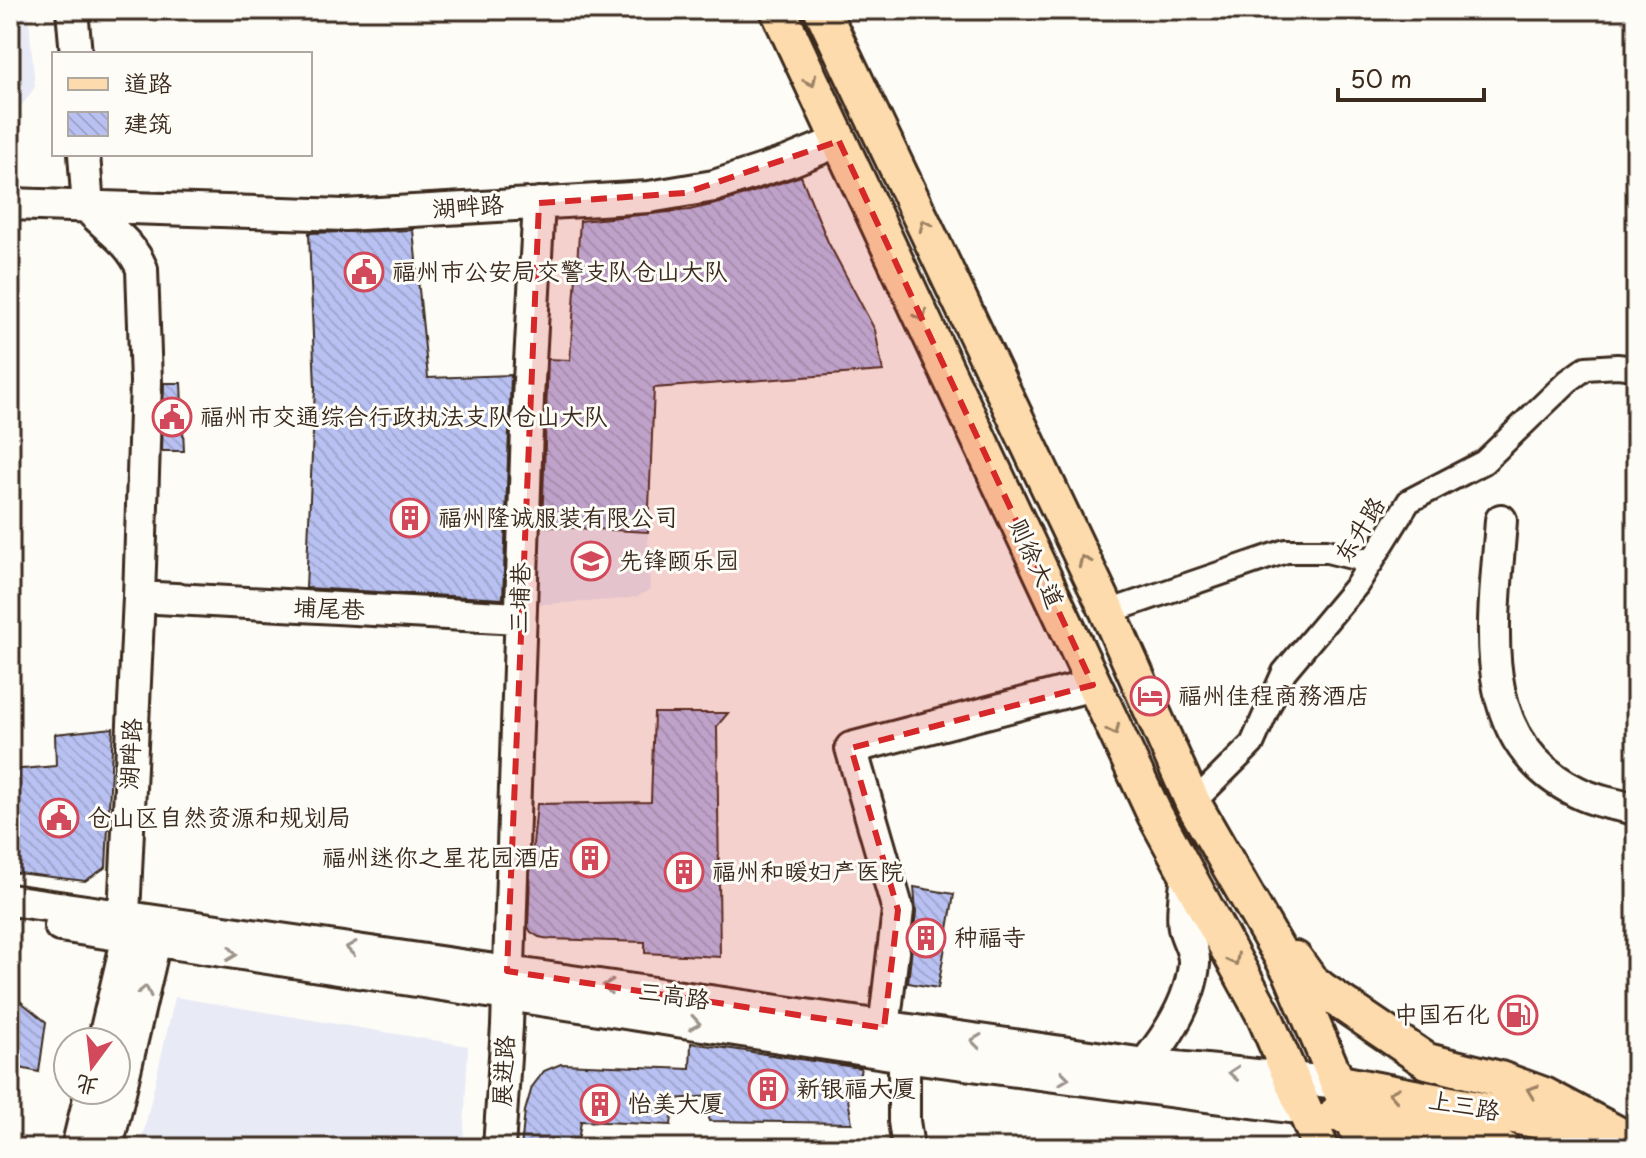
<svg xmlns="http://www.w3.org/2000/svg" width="1646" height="1158" viewBox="0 0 1646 1158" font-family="'Playpen Sans','LXGW WenKai TC',sans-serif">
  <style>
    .built { fill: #e8eaf6 }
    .building { fill: url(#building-back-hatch); stroke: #3b2a1e; stroke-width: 2 }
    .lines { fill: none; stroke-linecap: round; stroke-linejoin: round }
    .street-casing { stroke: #3b2a1e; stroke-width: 28 }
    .secondary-casing { stroke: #3b2a1e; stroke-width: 36 }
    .primary-casing { stroke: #3b2a1e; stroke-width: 40 }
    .street { stroke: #fdfcf7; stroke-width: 22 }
    .secondary { stroke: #fdfcf7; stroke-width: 30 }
    .primary { stroke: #fedbac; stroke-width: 34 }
    .oneway { stroke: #9c8265 }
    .oneway2 { stroke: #9c938a }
    .marked { fill: #d62828; fill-opacity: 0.2; stroke: #d62828; stroke-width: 6; stroke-dasharray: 16 10; stroke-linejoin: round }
    .labels { text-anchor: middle; stroke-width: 6; stroke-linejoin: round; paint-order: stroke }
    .street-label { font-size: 24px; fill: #3b2a1e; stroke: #fdfcf7 }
    .poi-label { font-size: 24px; fill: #3b2a1e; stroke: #fdfcf7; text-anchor: start }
  </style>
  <defs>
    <pattern id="building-back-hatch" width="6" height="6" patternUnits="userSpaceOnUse" patternTransform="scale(2)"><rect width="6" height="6" fill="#b8c1f2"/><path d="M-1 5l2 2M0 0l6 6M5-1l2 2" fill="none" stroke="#9fa6cf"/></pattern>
  </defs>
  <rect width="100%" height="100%" fill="#fdfcf7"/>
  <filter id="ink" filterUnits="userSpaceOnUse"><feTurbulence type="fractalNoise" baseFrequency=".0125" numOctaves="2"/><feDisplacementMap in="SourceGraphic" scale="16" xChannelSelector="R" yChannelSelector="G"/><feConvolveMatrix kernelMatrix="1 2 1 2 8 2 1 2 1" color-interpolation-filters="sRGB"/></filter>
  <g filter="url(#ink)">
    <path class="built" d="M10,10H28L35,87L10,122Z
      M536,525L648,532L650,590L637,597L614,600L530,605Z
      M175,997L468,1046L463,1148H140Z"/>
    <path class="building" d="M801,176L828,242L875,330L883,371L654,388L648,532L542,526L548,359L570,360L580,221L689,210L720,203Z
      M413,230L428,378L511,375L503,599L306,588L315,388L309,233Z
      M164,383H181L184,451H162Z
      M654,713H728L717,726L720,957L645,953V942L549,939L539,937L531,932L528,927L530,874L537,804L651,802Z
      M113,728L106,867L85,881L10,872V770L56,766L55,734Z
      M914,887L954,894L938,988L908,983L916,912Z
      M10,993L46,1022L39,1072L10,1066Z
      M691,1043L861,1068L859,1077L845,1081L852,1123L709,1121L710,1096L674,1099L671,1125L581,1121L577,1148H521L525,1111L532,1087L544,1071L561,1064L690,1069Z"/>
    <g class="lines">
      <defs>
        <path id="street" d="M1108,612L1286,551H1327L1372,562
          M1193,803L1252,744L1284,672L1357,585L1409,501L1484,462L1568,381L1586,368L1617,366L1636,368"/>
        <path id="secondary" d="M72,10L76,54
          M84,154L88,208C108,229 131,242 142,269L146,382L139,597L123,936
          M10,204L345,215L649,197L714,186L790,161L839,141
          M1501,520C1495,616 1469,739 1577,792C1595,801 1616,805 1636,809
          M139,597L519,618
          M10,900L1145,1064L1340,1083
          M60,926L904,1056L1304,1109
          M884,1028L898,910L851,748L1093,685
          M103,1042L132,919
          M904,1056V1121L908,1148
          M1145,1064C1167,1037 1191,1000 1194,964C1195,950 1187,941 1184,928C1181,911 1186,888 1187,871
          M77,1148L91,1090
          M107,1148L159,924
          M499,1148L507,1026L528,398L539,203"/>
        <path id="primary" d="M778,10L1155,815L1264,1015L1321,1148
          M822,10L1108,612L1193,803L1291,973L1365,1148
          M1295,959L1310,980L1321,989L1427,1061L1500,1079L1544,1095L1627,1139
          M1340,1083L1587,1130
          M1336,1114L1502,1148"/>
      </defs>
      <use href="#street" class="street-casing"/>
      <use href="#secondary" class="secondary-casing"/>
      <use href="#primary" class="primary-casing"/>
      <use href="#street" class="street"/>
      <use href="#secondary" class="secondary"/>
      <use href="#primary" class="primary"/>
    </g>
    <defs><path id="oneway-chevron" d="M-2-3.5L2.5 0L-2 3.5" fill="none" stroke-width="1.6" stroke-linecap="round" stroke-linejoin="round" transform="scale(2)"/></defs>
    <g class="oneway">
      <use href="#oneway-chevron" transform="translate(811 81) rotate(65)"/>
      <use href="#oneway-chevron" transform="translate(925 225) rotate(-115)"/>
      <use href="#oneway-chevron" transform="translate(921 316) rotate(65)"/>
      <use href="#oneway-chevron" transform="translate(1084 561) rotate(-115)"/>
      <use href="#oneway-chevron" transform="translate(1114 730) rotate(65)"/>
      <use href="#oneway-chevron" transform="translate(1234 960) rotate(62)"/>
      <use href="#oneway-chevron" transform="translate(1532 1091) rotate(-159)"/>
      <use href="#oneway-chevron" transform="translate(1394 1094) rotate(-170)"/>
    </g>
    <g class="oneway2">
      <use href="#oneway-chevron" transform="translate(351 948) rotate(-172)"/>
      <use href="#oneway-chevron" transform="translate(232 954) rotate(8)"/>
      <use href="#oneway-chevron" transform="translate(608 986) rotate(-172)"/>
      <use href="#oneway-chevron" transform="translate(145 991) rotate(-77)"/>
      <use href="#oneway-chevron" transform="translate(695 1023) rotate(9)"/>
      <use href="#oneway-chevron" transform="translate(976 1041) rotate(-172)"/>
      <use href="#oneway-chevron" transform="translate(1234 1073) rotate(-176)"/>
      <use href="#oneway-chevron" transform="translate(1064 1078) rotate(8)"/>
    </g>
  </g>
  <path class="marked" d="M839,141L1093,685L851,748L898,910L884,1028L507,971L539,203L685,193Z"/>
  <defs>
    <symbol id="civic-ring" viewBox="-11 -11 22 22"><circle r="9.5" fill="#fdfcf7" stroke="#d1495b" stroke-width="1.5"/><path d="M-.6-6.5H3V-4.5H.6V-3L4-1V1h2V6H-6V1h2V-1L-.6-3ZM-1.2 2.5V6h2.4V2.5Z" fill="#d1495b"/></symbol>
    <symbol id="building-ring" viewBox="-11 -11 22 22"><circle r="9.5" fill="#fdfcf7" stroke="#d1495b" stroke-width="1.5"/><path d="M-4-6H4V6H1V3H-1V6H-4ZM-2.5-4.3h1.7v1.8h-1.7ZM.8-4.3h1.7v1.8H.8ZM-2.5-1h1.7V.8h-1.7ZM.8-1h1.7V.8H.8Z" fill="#d1495b"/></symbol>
    <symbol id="school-ring" viewBox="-11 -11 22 22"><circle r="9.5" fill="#fdfcf7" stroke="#d1495b" stroke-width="1.5"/><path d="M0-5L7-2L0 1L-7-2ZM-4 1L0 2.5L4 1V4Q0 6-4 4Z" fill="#d1495b"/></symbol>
    <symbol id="hotel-ring" viewBox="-11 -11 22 22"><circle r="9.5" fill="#fdfcf7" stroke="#d1495b" stroke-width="1.5"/><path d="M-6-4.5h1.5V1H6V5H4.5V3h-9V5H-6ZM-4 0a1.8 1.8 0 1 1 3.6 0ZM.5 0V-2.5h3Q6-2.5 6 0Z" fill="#d1495b"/></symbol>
    <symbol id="fuel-ring" viewBox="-11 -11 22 22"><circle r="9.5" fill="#fdfcf7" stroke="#d1495b" stroke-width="1.5"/><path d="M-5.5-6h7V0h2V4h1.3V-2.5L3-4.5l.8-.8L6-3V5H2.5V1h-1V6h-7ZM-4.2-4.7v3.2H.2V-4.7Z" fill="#d1495b"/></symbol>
  </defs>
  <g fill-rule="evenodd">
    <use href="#civic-ring" x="342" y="250" width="44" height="44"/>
    <use href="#civic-ring" x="150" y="395" width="44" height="44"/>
    <use href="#building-ring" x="388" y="496" width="44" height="44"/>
    <use href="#school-ring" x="569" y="539" width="44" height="44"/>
    <use href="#hotel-ring" x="1128" y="674" width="44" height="44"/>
    <use href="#civic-ring" x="37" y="796" width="44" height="44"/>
    <use href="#building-ring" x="568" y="836" width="44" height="44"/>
    <use href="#building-ring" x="662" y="850" width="44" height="44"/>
    <use href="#building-ring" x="904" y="916" width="44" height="44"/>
    <use href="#fuel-ring" x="1496" y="993" width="44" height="44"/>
    <use href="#building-ring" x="746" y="1067" width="44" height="44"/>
    <use href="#building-ring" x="578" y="1082" width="44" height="44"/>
  </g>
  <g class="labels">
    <g class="street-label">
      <text transform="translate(468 207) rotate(-4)" y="8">湖畔路</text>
      <text transform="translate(1360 530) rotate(-58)" y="8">东升路</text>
      <text transform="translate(1036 563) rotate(65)" y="8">则徐大道</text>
      <text transform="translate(520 598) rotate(-88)" y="8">三埔巷</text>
      <text transform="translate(329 609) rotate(3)" y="8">埔尾巷</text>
      <text transform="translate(131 754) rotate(-87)" y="8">湖畔路</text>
      <text transform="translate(674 996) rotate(8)" y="8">三高路</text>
      <text transform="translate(504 1071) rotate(-87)" y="8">展进路</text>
      <text transform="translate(1464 1106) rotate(10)" y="8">上三路</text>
    </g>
    <g class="poi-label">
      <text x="392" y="280">福州市公安局交警支队仓山大队</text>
      <text x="200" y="425">福州市交通综合行政执法支队仓山大队</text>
      <text x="438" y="526">福州隆诚服装有限公司</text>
      <text x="619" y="569">先锋颐乐园</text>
      <text x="1178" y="704">福州佳程商務酒店</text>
      <text x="87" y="826">仓山区自然资源和规划局</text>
      <text x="562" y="866" text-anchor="end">福州迷你之星花园酒店</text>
      <text x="712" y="880">福州和暖妇产医院</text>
      <text x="954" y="946">种福寺</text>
      <text x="1490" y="1023" text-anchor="end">中国石化</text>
      <text x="796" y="1097">新银福大厦</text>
      <text x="628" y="1112">怡美大厦</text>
    </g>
  </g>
  <rect width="1646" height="1158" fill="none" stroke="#fdfcf7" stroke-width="40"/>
  <rect x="20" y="20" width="1606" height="1118" fill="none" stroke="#3b2a1e" stroke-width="3" filter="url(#ink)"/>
  <rect x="52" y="52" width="260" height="104" fill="#fdfcf7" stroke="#afa8a0" stroke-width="2"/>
  <rect x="68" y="78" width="40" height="12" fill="#fedbac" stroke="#afa8a0" stroke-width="2"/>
  <text x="124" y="92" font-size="24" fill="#3b2a1e">道路</text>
  <rect x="68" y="112" width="40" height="24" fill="url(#building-back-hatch)" stroke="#afa8a0" stroke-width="2"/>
  <text x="124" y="132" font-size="24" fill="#3b2a1e">建筑</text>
  <g transform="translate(92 1066) rotate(195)"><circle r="38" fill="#fdfcf7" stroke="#afa8a0" stroke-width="2"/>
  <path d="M0-6L14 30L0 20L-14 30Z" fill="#d1495b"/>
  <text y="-12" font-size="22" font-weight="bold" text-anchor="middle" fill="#3b2a1e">北</text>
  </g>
  <path d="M1338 88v12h146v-12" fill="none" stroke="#3b2a1e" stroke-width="4"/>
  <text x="1350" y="88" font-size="24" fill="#3b2a1e" stroke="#fdfcf7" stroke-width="6" paint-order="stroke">50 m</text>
</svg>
